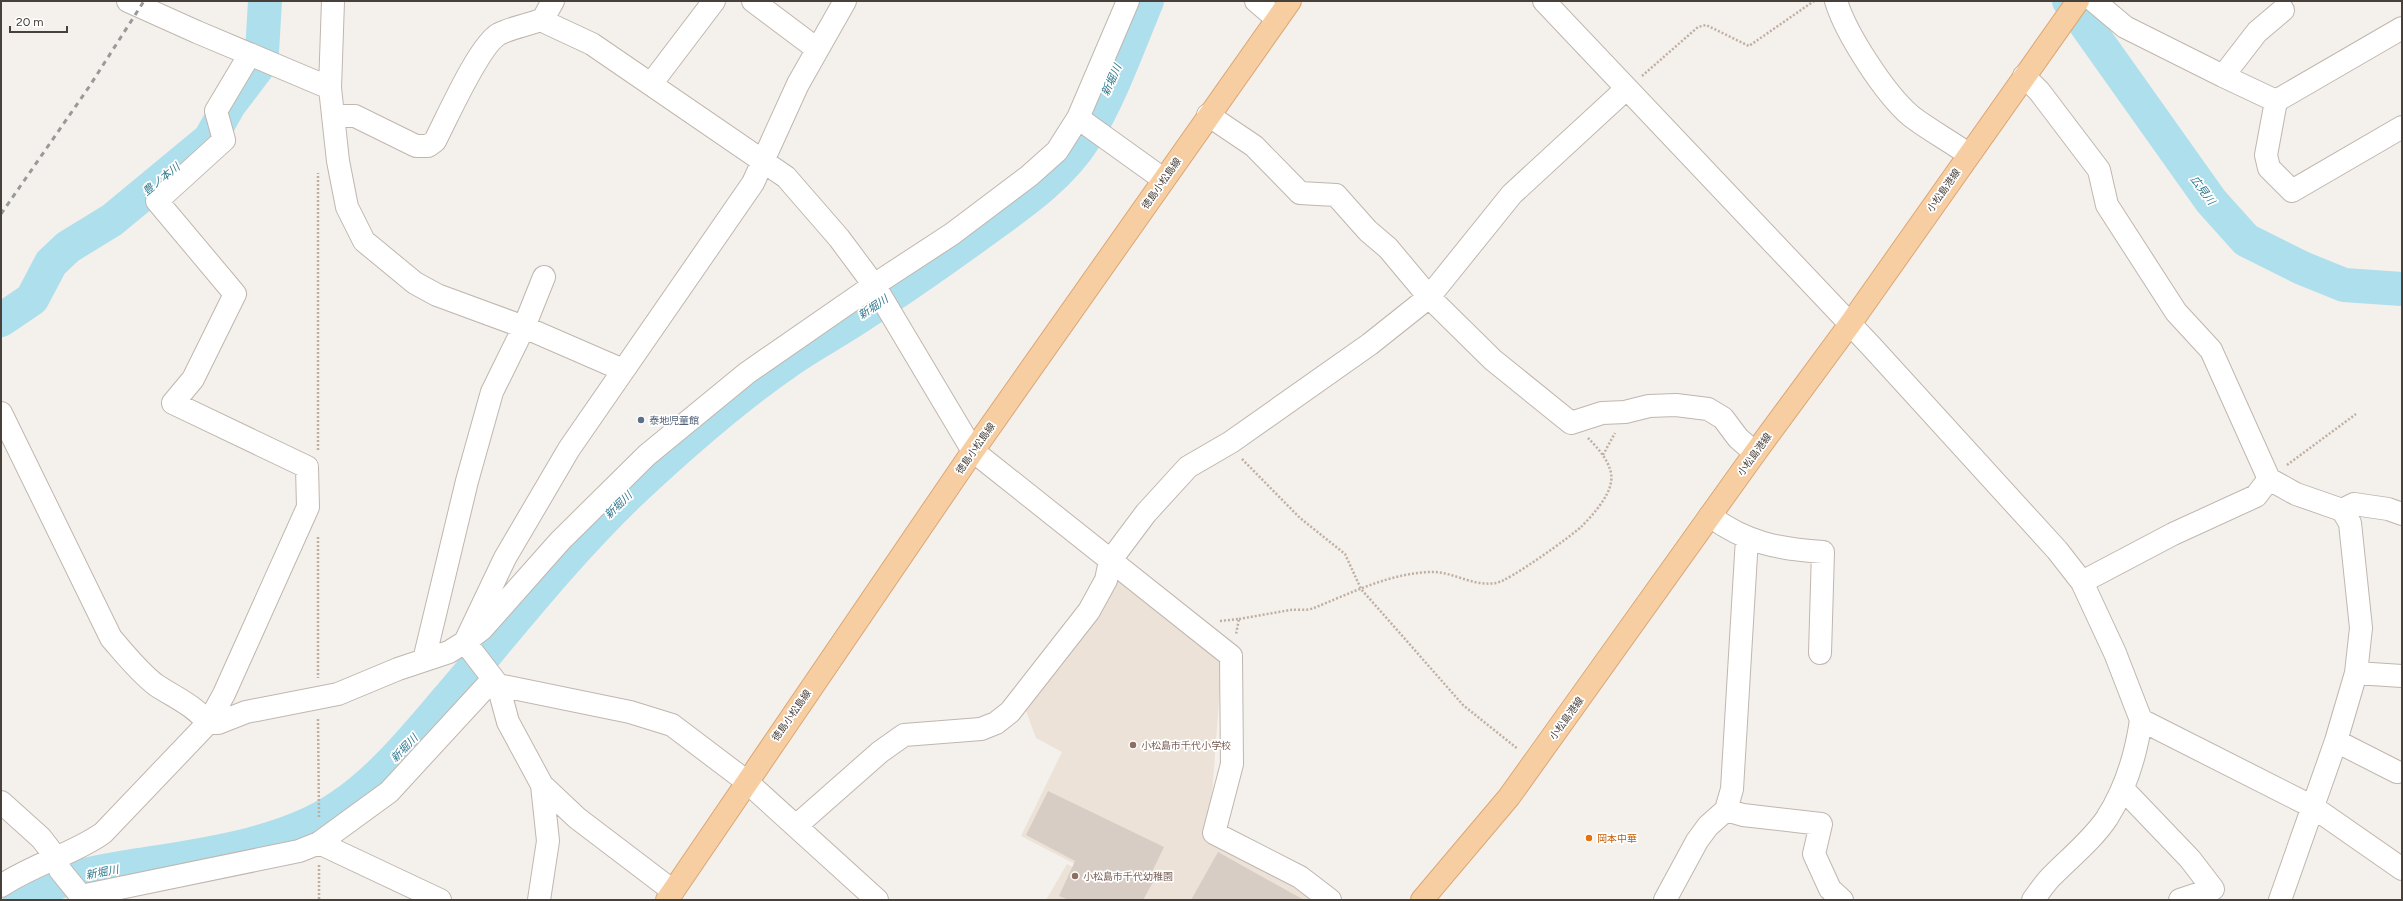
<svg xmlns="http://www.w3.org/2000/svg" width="2403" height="901" viewBox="0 0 2403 901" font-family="Figtree,'Noto Sans JP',sans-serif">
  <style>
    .education { fill: #ece2d7 }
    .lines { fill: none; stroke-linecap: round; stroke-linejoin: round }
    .river { stroke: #addfec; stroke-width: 34 }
    .building { fill: #d8cdc5 }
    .minor-casing { stroke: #c0b6ae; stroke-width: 24 }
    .major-casing { stroke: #dca772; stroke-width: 24 }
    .path { stroke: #c0afa1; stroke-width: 2.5; stroke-dasharray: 2 2; stroke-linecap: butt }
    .minor { stroke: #fff; stroke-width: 22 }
    .major { stroke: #f7cea2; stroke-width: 22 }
    .rail { stroke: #999; stroke-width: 3; stroke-dasharray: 5 5; stroke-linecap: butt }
    .service-dot { fill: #5c6f8a; stroke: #fff; stroke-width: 1.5 }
    .education-dot { fill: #8d6e63; stroke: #fff; stroke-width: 1.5 }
    .food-dot { fill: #e8710a; stroke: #fff; stroke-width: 1.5 }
    .labels { text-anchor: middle; stroke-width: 3.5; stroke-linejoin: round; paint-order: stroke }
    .street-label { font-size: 10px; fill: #48403a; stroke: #fff }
    .service-label { font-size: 10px; fill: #4e5e75; stroke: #fff; text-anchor: start }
    .education-label { font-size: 10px; fill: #785e54; stroke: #fff; text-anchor: start }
    .food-label { font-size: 10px; fill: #c56008; stroke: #fff; text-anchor: start }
    .water-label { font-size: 11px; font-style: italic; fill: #32798e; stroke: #fff }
  </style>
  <rect width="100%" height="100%" fill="#f4f0ec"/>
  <path class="education" d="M1120,579L1222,658L1209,836L1309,896L1307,900H1109L1117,886L1021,836L1062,752L1036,738L1025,708Z
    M1067,864L1113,888L1106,900H1046Z"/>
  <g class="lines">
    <path class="river" d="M2069,1L2211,201L2246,240L2302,268L2344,285L2402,289
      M1,320L32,299L51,263L68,247L112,220L210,139L229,105L257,68L262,52L265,1
      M20,900C49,880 93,873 127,867C195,856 284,846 341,806C384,777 418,733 452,694C510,626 566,554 631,492C680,446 732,400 787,362C811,345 838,331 863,314C905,287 946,258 986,229C1022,203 1061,176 1085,138C1111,96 1128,46 1147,1"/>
  </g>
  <path class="building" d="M1048,791L1164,847L1152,872L1157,875L1143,900H1069L1059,896L1075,861L1026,835Z
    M1218,852L1304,900H1191Z"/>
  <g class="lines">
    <defs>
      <path id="minor" d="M128,1L197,32L330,88
        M333,1L330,88L338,161L347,207L364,241L415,283L437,295L524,327L623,370
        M753,1L817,49
        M1256,1L1277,19
        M1544,1L1871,346L2057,550L2082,582L2115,653L2141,720L2313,807L2402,869
        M1836,1C1846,34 1885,94 1911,116C1929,130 1950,141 1968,154
        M2094,1L2125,27L2223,76L2257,32L2283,10
        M543,19L547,23L592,44L786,177L839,238L874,285L973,451L1231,656L1232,764L1214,833L1300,877L1330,900
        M2024,76L2039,91L2099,170L2107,205L2176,312L2211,350L2269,479L2296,494L2342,510L2350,523L2361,628L2356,673L2336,741L2280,900
        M2223,76L2276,101L2402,28
        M651,84L714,1
        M2276,101L2266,155L2269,168L2292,191L2402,127
        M1208,115L1254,146L1300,193L1336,195L1368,231L1388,248L1429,297L1493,360L1571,423L1602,413L1625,412L1649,406L1676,405L1708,409L1723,418L1738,438L1755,453
        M333,116H355L416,146H428L435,141C447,118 479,45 499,34C513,27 529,25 543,19L553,1
        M1078,118L1163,179
        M1,413L111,638C125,654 139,672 156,685C174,697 194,705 208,723L224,694L308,507L307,467L173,403L193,379L235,294L157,201L224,140L216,111L250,54
        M2342,510L2354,504L2388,509L2402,514
        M1710,516C1746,543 1779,549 1823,552L1820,653
        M2082,582L2173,534L2256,496L2269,479
        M424,660L467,481L492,392L524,327L544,277
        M2356,673L2402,676
        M498,685L508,722L542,785L577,818L673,891
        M2336,741L2397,772
        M2123,789L2190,859L2213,889L2180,900
        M1,802L41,838L55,856L60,870L81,896L299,851L319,843L440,900
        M1726,810L1743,815L1821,824L1814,854L1830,889L1842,900
        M796,826L880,752L904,735L981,729L996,723L1010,712L1089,611L1106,580L1110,561L1146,513L1188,467L1231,442L1370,344L1429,297L1512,194L1626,89
        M319,843L389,792L493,679
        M1,886C33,864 72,855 103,833L208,723H218L246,712L338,694L398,669L449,652L465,642L505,558L569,449L753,183L798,84L845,1
        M539,900L548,841L542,785
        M877,900L746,781L672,725L630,712L498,685L465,642L482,629L560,541L647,455L747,373L874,285L952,234L1029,176L1057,151L1078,118L1128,1
        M1665,900L1697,841L1708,826L1726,810L1732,789L1747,538
        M2033,900C2040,891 2046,881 2054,874C2072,856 2093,839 2107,818C2126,788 2136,755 2141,720"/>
      <path id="major" d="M667,900L973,451L1290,1
        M1422,900L1509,797L1755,453L1850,324L2078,1"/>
    </defs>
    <use href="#minor" class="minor-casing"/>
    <use href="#major" class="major-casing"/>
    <path class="path" d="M1642,76L1698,27L1706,25L1749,46L1814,1
      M318,450V173
      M1603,455L1615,433
      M1242,459L1300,518L1345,554L1361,589L1463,705L1518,749
      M2287,465L2356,414
      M318,537V678
      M1239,619C1256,616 1273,613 1290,610C1297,609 1307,611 1314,608C1351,593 1390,573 1431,572C1452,571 1473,587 1496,583C1509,581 1570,537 1581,527C1592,516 1609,497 1611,482C1614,466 1599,449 1588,438
      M1220,621L1239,619L1236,634
      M318,719L319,818
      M319,865V900"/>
    <use href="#minor" class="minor"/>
    <use href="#major" class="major"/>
    <path class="rail" d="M1,214L89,87L144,1"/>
  </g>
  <circle class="service-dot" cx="641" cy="420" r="4"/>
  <g class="education-dot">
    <circle cx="1133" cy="745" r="4"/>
    <circle cx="1075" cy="876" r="4"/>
  </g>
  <circle class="food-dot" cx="1589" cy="838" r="4"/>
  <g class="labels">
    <g class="street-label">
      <text transform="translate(1161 183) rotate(-55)" y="4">徳島小松島線</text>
      <text transform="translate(1943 190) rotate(-55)" y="4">小松島港線</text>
      <text transform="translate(975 448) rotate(-55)" y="4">徳島小松島線</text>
      <text transform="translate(1754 454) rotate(-54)" y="4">小松島港線</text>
      <text transform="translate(791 715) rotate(-55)" y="4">徳島小松島線</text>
      <text transform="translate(1566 718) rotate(-54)" y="4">小松島港線</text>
    </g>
    <g class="service-label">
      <text x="649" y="424">泰地児童館</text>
    </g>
    <g class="education-label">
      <text x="1141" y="749">小松島市千代小学校</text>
      <text x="1083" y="880">小松島市千代幼稚園</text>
    </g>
    <g class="food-label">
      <text x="1597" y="842">岡本中華</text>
    </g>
    <g class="water-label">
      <text transform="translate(1111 80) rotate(-66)" y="4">新堀川</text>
      <text transform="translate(161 179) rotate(-39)" y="4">豊ノ本川</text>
      <text transform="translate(2203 190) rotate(53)" y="4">広見川</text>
      <text transform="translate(873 307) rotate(-34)" y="4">新堀川</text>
      <text transform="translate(618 505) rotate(-44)" y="4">新堀川</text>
      <text transform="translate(404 748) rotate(-46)" y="4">新堀川</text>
      <text transform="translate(102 872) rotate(-11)" y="4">新堀川</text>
    </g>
  </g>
  <rect width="2403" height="901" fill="none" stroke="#48403a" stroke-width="4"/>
  <path d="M10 26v6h57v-6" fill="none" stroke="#48403a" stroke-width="2"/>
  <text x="16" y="26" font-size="12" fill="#48403a" stroke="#ffffff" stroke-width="3" paint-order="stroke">20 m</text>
</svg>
